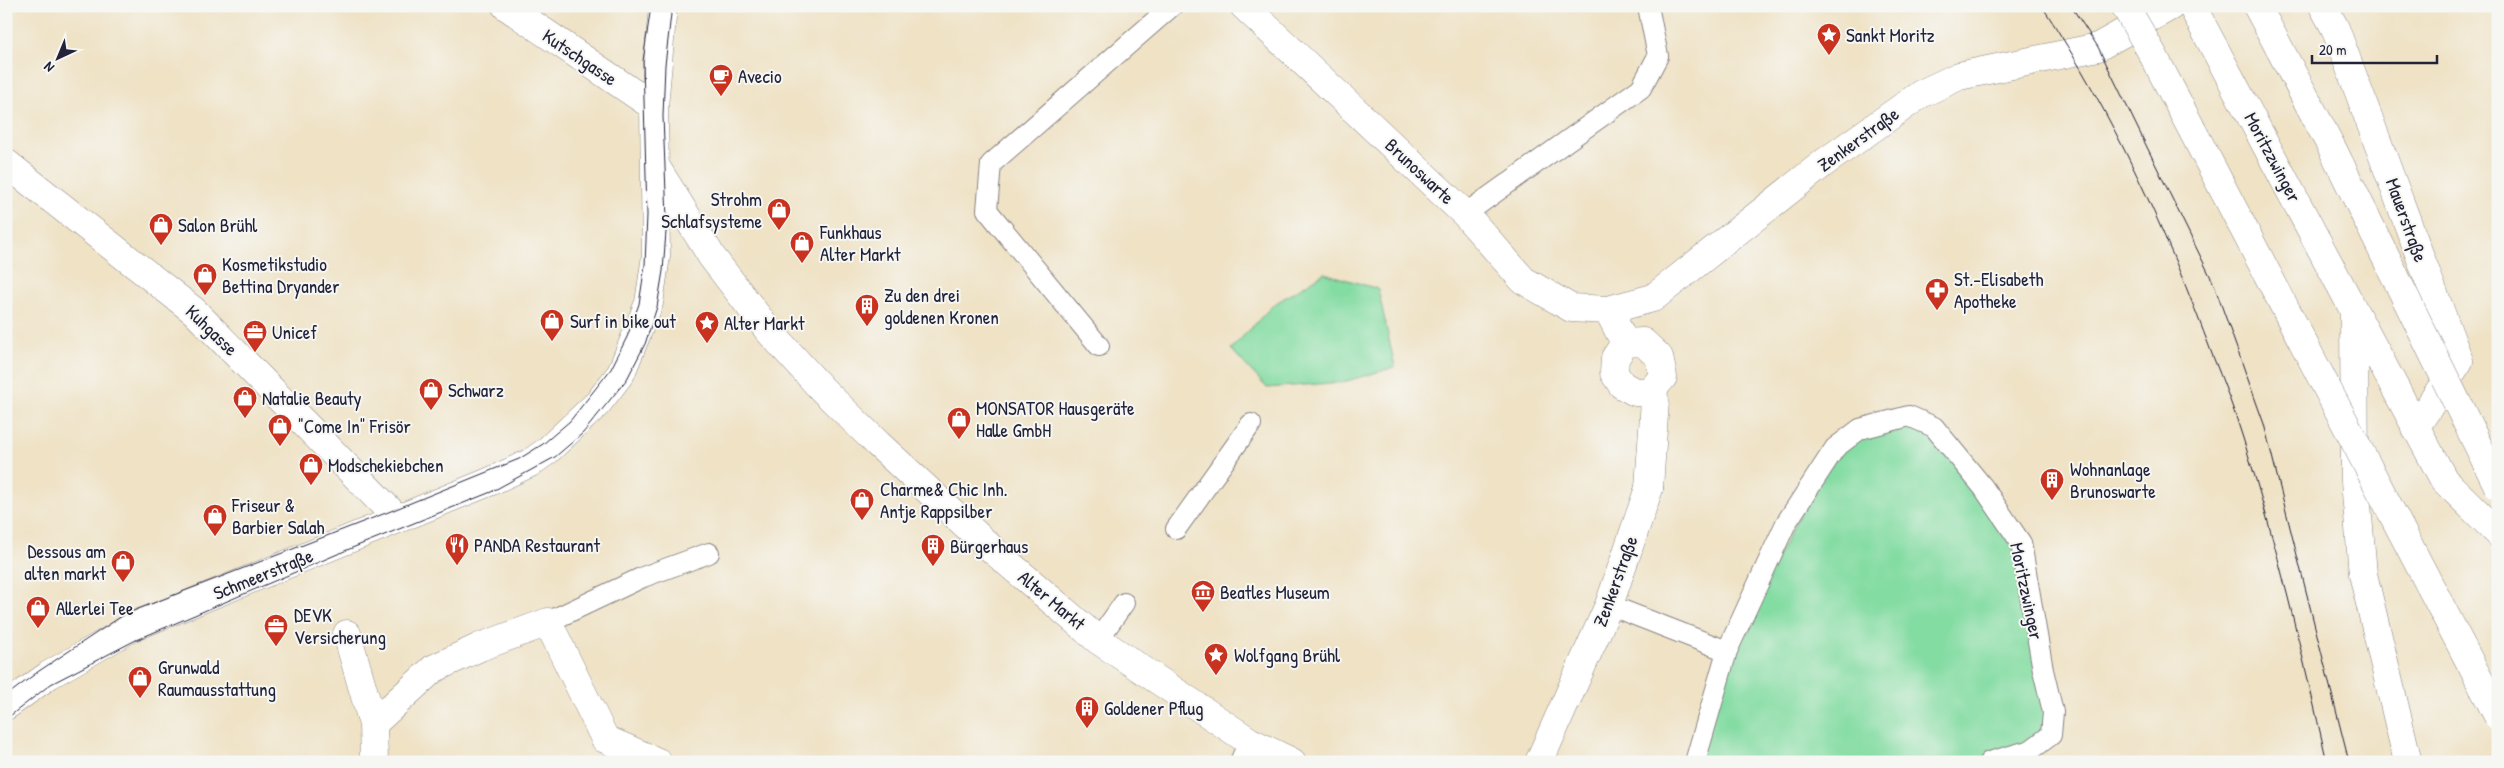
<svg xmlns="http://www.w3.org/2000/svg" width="2504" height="768" viewBox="0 0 2504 768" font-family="'Patrick Hand',sans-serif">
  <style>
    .green { fill: #83dca2; stroke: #527f6e }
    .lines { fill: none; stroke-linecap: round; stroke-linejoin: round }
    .service-casing { stroke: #888280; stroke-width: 22 }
    .pedestrian-casing { stroke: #888280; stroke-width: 29 }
    .minor-casing { stroke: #888280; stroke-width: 29 }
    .tertiary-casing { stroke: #888280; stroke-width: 29 }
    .service { stroke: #fff; stroke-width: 20 }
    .pedestrian { stroke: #fff; stroke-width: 28 }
    .minor { stroke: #fff; stroke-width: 28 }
    .tertiary { stroke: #fff; stroke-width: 28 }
    .tram { stroke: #22223b; stroke-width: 1 }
    .primary-bridge-casing { stroke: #888280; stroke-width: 29; stroke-linecap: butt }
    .primary-bridge { stroke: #fff; stroke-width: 28 }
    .labels { text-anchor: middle; stroke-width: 4; stroke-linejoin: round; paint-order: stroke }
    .poi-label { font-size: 19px; fill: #22223b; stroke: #f6f6f2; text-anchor: start }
    .street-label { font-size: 19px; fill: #22223b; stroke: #f6f6f2 }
  </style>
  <rect width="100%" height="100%" fill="#f6f6f2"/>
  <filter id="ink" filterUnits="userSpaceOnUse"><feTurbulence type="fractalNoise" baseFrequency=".02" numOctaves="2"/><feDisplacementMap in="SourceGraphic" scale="10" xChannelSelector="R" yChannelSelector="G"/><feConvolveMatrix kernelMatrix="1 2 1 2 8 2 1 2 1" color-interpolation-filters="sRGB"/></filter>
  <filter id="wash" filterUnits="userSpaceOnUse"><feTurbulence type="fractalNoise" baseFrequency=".0096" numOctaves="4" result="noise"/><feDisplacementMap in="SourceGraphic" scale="20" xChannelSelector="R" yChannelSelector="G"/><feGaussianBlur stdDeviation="1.12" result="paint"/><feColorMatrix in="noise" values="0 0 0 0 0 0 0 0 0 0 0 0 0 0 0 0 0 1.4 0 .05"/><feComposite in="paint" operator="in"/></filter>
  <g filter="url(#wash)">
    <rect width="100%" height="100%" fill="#efe2c5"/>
    <path class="green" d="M1324,273L1378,289L1395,367L1343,382L1267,388L1231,349L1273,305Z
      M1876,424L1934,427L2021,543L2051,735L1989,762H1695L1727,651L1835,448Z"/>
  </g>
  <g filter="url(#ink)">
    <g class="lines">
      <defs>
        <path id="service" d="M1465,214L1641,88L1658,56L1648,6
          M1099,346L987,210L991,164L1172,6
          M1176,529L1251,424
          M1609,605L1727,651L1695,762
          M548,622L643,577L709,553
          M1098,640L1124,603
          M1727,651L1786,523L1835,448L1860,429L1909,416L1934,427L1983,487L2021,543L2043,670L2053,712L2051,735L2031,750L1989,762
          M1240,762L1249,741"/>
        <path id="pedestrian" d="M1608,310L1625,343L1643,342L1659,357L1663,377L1650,392L1655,400L1649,488
          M1625,343L1615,358L1614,373L1622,385L1635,392H1650"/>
        <path id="minor" d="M506,6L654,107
          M1244,6L1465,214L1523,280L1571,308L1608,310L1653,298L1825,162L1921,94L1959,76L2098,47L2171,6
          M2323,6L2335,28L2459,361L2415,428
          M6,163L194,311L398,519
          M656,167L712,257L768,330L821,388L878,444L994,551L1098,640L1249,741L1292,762
          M347,634L373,724L374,762
          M6,706L49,675L133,627L489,482L530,463L547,451L598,403L621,373L649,303L656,256L654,107L663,6
          M373,724L433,669L480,647L548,622L605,739L658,762
          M1539,762L1609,605L1649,488"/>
        <path id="tertiary" d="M2192,6L2444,480L2498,533
          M2354,314L2355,481L2363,574L2408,762"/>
      </defs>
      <use href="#service" class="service-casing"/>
      <use href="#pedestrian" class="pedestrian-casing"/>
      <use href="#minor" class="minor-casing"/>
      <use href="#tertiary" class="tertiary-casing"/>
      <use href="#service" class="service"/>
      <use href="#pedestrian" class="pedestrian"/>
      <use href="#minor" class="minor"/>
      <use href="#tertiary" class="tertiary"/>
      <path class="tram" d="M2042,6C2113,114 2167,233 2212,354C2223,381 2234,409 2243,438C2277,544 2302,653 2327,762
        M2071,6L2098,47L2213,282L2264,424L2349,762
        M6,696L39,671L125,614L391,511L519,459L543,444L570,421L611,369L627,337L639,304L645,265L647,215L643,61L651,6
        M6,719L51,684L136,640L347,550L491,492L555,457L583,433L627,379L645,344L657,307L663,271L667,219L663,116L665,65L672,6"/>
      <defs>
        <path id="primary-bridge" d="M2125,6L2152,53L2498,716
          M2257,6L2333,150L2498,486"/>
      </defs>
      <use href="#primary-bridge" class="primary-bridge-casing"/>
      <use href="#primary-bridge" class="primary-bridge"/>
    </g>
  </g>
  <defs>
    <symbol id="sight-pin" viewBox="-11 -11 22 30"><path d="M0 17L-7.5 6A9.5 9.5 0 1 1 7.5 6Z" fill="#c8321e" stroke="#f6f6f2"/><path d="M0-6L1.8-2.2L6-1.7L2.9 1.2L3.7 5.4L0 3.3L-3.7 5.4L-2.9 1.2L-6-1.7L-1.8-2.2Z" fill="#fff"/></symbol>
    <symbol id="cafe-pin" viewBox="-11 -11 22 30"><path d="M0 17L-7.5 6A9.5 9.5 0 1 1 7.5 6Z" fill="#c8321e" stroke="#f6f6f2"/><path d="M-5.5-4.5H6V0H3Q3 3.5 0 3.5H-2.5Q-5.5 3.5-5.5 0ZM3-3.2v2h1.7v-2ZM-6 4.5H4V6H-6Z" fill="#fff"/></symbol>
    <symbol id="shop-pin" viewBox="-11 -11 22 30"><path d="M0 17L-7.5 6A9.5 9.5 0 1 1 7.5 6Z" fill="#c8321e" stroke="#f6f6f2"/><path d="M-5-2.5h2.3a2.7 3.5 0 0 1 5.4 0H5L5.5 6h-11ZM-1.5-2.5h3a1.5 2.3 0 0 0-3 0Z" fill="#fff"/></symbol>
    <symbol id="pharmacy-pin" viewBox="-11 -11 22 30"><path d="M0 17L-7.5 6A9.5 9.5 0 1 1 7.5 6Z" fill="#c8321e" stroke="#f6f6f2"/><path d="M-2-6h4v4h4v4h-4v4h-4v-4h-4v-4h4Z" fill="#fff"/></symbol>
    <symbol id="building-pin" viewBox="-11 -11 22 30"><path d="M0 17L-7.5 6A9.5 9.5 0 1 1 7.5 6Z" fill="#c8321e" stroke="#f6f6f2"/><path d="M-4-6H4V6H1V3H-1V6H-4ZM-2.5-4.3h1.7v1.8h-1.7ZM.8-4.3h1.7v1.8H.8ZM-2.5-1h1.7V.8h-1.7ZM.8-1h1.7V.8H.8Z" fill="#fff"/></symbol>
    <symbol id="office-pin" viewBox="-11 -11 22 30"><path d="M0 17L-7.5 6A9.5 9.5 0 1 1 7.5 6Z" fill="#c8321e" stroke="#f6f6f2"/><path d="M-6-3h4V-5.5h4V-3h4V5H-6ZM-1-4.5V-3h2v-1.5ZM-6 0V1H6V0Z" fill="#fff"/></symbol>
    <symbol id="restaurant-pin" viewBox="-11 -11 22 30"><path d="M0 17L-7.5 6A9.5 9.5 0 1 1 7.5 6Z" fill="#c8321e" stroke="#f6f6f2"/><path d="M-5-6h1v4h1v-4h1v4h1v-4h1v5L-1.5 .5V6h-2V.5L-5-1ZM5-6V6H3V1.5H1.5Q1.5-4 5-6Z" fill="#fff"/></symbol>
    <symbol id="museum-pin" viewBox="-11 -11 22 30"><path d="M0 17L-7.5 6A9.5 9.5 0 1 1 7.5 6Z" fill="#c8321e" stroke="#f6f6f2"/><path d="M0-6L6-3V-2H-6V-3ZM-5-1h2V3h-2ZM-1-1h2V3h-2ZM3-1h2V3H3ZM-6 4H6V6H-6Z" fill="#fff"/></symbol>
  </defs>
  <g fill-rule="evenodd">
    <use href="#sight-pin" x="1815" y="21" width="28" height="38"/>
    <use href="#cafe-pin" x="707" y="62" width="28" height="38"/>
    <use href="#shop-pin" x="765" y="196" width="28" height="38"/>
    <use href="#shop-pin" x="147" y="211" width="28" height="38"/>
    <use href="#shop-pin" x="788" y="229" width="28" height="38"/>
    <use href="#shop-pin" x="191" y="261" width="28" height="38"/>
    <use href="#pharmacy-pin" x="1923" y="276" width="28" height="38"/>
    <use href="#building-pin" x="853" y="292" width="28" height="38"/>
    <use href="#shop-pin" x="538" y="307" width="28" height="38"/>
    <use href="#sight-pin" x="693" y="309" width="28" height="38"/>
    <use href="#office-pin" x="241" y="318" width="28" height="38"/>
    <use href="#shop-pin" x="417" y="376" width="28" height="38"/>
    <use href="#shop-pin" x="231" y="384" width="28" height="38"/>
    <use href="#shop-pin" x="945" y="405" width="28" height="38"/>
    <use href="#shop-pin" x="266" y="412" width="28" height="38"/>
    <use href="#shop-pin" x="297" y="451" width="28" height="38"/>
    <use href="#building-pin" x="2038" y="466" width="28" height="38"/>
    <use href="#shop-pin" x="848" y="486" width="28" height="38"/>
    <use href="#shop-pin" x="201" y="502" width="28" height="38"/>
    <use href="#restaurant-pin" x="443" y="531" width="28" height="38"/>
    <use href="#building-pin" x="919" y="532" width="28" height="38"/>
    <use href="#shop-pin" x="109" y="548" width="28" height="38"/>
    <use href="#museum-pin" x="1189" y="578" width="28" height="38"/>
    <use href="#shop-pin" x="24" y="594" width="28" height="38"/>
    <use href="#office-pin" x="262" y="612" width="28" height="38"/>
    <use href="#sight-pin" x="1202" y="641" width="28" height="38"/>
    <use href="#shop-pin" x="126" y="664" width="28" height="38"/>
    <use href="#building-pin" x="1073" y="694" width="28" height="38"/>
  </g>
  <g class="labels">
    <g class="poi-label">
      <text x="1846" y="42">Sankt Moritz</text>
      <text x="738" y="83">Avecio</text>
      <text x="762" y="206" text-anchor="end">Strohm<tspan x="762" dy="22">Schlafsysteme</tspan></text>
      <text x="178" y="232">Salon Brühl</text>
      <text x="820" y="239">Funkhaus<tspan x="820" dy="22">Alter Markt</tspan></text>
      <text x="222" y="271">Kosmetikstudio<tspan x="222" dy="22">Bettina Dryander</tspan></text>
      <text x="1954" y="286">St.-Elisabeth<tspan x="1954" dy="22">Apotheke</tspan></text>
      <text x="884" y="302">Zu den drei<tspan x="884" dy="22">goldenen Kronen</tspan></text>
      <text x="570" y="328">Surf in bike out</text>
      <text x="724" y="330">Alter Markt</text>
      <text x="272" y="339">Unicef</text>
      <text x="448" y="397">Schwarz</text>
      <text x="262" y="405">Natalie Beauty</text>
      <text x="976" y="415">MONSATOR Hausgeräte<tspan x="976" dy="22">Halle GmbH</tspan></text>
      <text x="298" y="433">"Come In" Frisör</text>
      <text x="328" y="472">Modschekiebchen</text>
      <text x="2070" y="476">Wohnanlage<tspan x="2070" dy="22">Brunoswarte</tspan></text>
      <text x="880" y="496">Charme&amp; Chic Inh.<tspan x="880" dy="22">Antje Rappsilber</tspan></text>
      <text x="232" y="512">Friseur &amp;<tspan x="232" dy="22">Barbier Salah</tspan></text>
      <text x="474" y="552">PANDA Restaurant</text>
      <text x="950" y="553">Bürgerhaus</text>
      <text x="106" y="558" text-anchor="end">Dessous am<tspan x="106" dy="22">alten markt</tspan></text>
      <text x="1220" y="599">Beatles Museum</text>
      <text x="56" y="615">Allerlei Tee</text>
      <text x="294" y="622">DEVK<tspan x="294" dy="22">Versicherung</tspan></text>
      <text x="1234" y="662">Wolfgang Brühl</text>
      <text x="158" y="674">Grunwald<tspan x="158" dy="22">Raumausstattung</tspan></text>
      <text x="1104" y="715">Goldener Pflug</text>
    </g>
    <g class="street-label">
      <text transform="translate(580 57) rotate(34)" y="7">Kutschgasse</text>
      <text transform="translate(1858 139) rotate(-36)" y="7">Zenkerstraße</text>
      <text transform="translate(2273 157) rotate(62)" y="7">Moritzzwinger</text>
      <text transform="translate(1420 171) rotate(43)" y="7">Brunoswarte</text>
      <text transform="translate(2407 220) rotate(70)" y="7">Mauerstraße</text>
      <text transform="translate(212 330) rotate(44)" y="7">Kuhgasse</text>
      <text transform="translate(263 574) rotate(-22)" y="7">Schmeerstraße</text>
      <text transform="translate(1615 581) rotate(-70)" y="7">Zenkerstraße</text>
      <text transform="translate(2027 591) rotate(78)" y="7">Moritzzwinger</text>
      <text transform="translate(1052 600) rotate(40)" y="7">Alter Markt</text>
    </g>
  </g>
  <rect width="2504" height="768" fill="none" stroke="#f6f6f2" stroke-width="25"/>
  <g transform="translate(58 58) rotate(224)" stroke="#f6f6f2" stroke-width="4" paint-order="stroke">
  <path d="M0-4L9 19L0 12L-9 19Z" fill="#22223b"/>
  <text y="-8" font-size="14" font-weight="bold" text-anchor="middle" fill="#22223b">N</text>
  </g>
  <path d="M2312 55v8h125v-8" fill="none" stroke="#22223b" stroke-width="2.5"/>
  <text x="2319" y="55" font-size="15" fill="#22223b" stroke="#f6f6f2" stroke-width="4" paint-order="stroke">20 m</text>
</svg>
